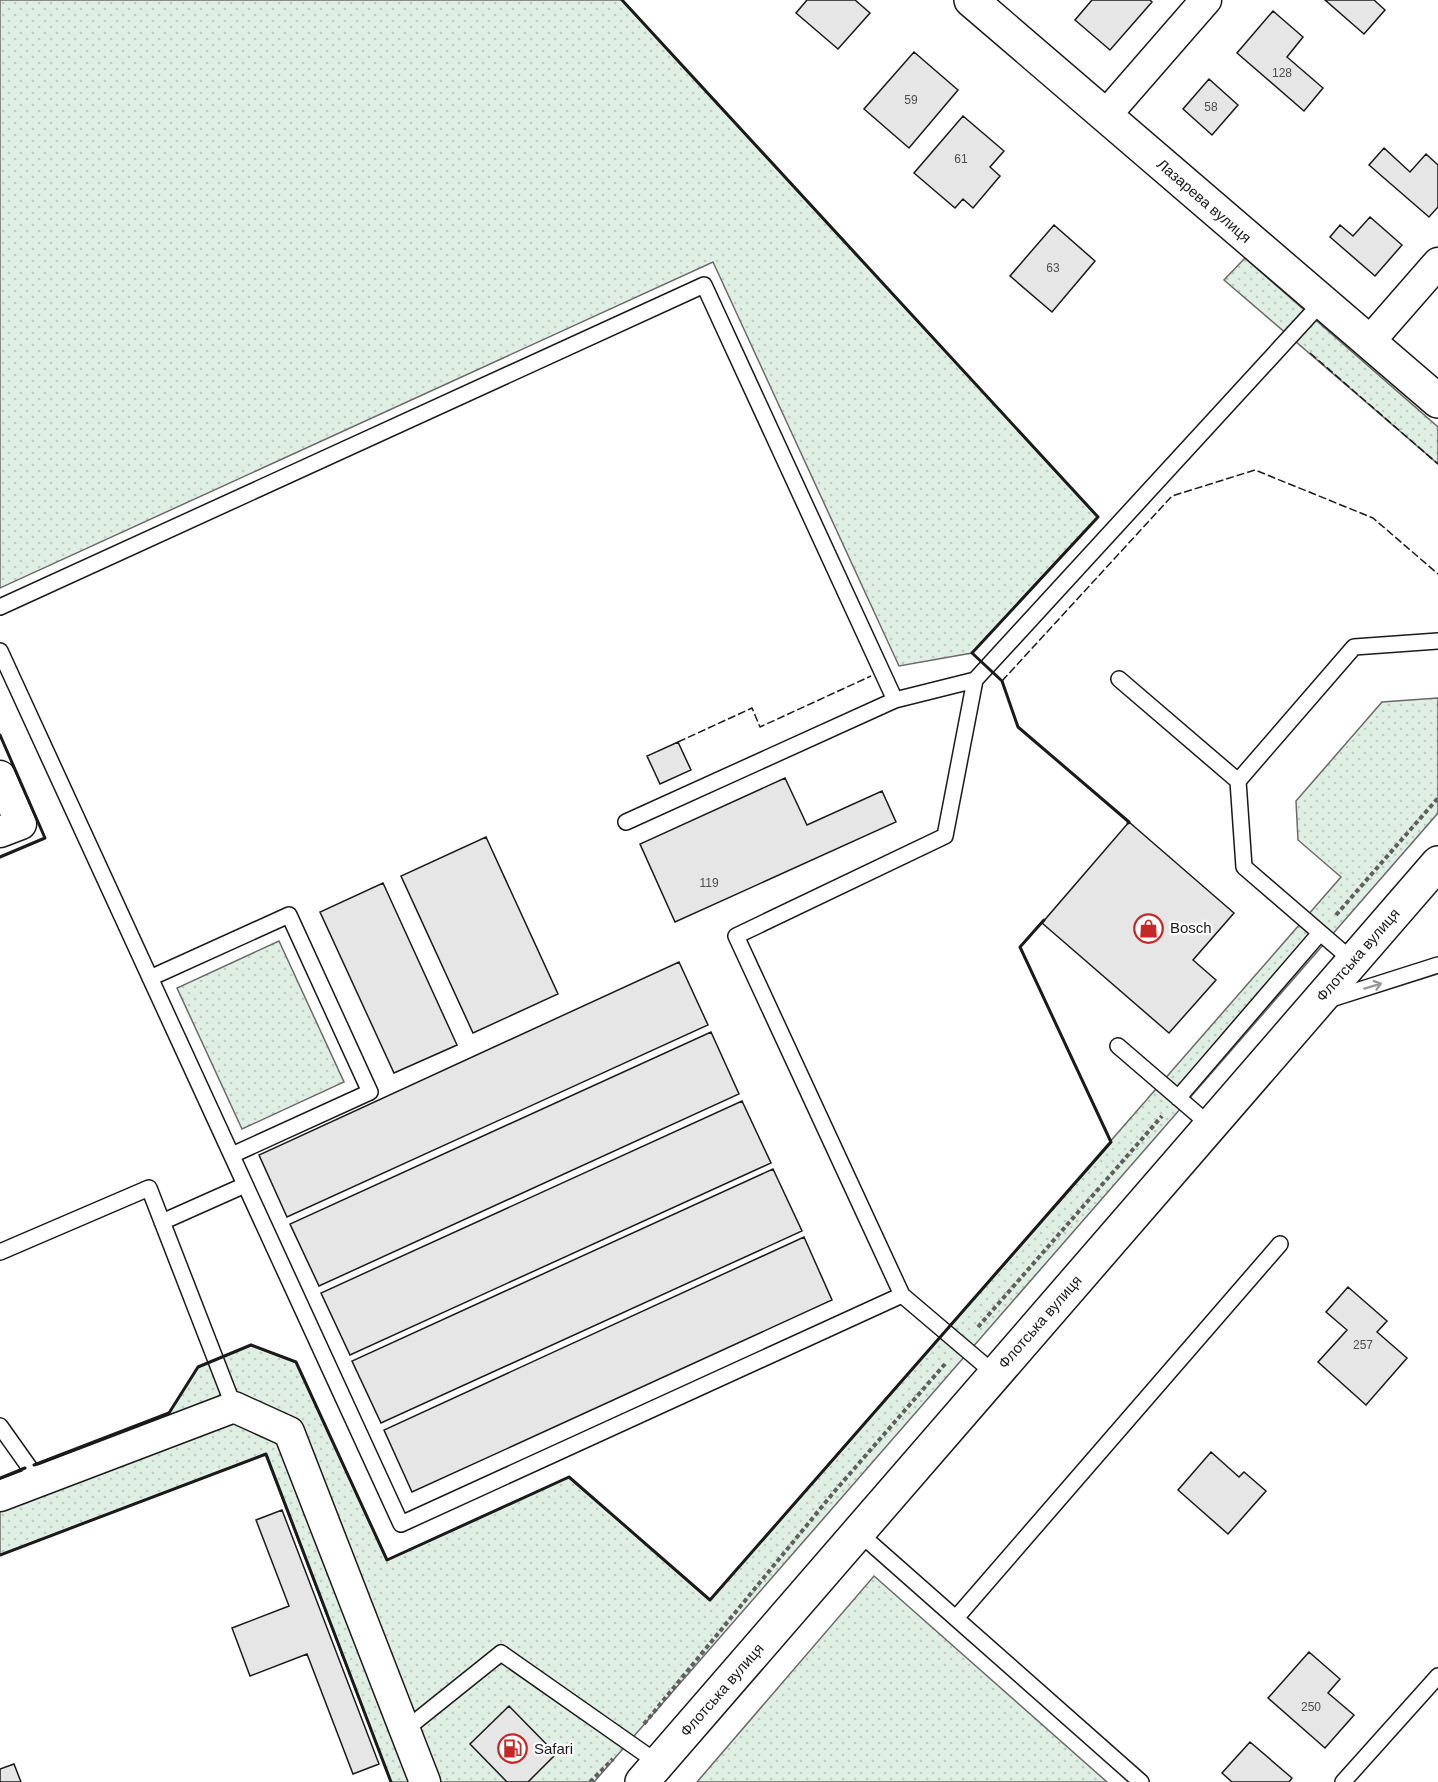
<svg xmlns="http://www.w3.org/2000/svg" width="1438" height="1782" viewBox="0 0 1438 1782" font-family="Helvetica,sans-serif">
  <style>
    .grass { fill: url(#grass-dots); stroke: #6a6a6a; stroke-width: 1.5 }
    .building { fill: #e6e6e6; stroke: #1a1a1a; stroke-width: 1.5 }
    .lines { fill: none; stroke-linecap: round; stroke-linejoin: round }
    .service-casing { stroke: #1a1a1a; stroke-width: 18 }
    .minor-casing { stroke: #1a1a1a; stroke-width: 33 }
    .tertiary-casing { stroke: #1a1a1a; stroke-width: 36 }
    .path { stroke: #5f5f5f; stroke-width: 4; stroke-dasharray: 4.5 3; stroke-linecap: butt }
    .service { stroke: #fff; stroke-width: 15 }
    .minor { stroke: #fff; stroke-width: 30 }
    .tertiary { stroke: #fff; stroke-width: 33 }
    .fence { stroke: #1a1a1a; stroke-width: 1.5; stroke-dasharray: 8 3; stroke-linecap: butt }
    .wall { stroke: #1a1a1a; stroke-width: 3 }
    .oneway { stroke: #989898 }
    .labels { text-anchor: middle; stroke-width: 4.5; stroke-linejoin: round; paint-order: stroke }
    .number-label { font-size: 12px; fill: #4d4d4d }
    .street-label { font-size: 15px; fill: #1a1a1a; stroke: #fff }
    .poi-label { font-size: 15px; fill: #1a1a1a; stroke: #fff; text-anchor: start }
  </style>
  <defs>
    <pattern id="grass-dots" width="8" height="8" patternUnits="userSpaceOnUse" patternTransform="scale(1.5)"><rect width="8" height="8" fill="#e0efe3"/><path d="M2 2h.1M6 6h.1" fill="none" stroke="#c0ccc2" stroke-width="1.8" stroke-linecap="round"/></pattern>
  </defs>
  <rect width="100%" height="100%" fill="#fff"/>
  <path class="grass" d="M0,0H622L1098,517L972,653L899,666L713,262L0,588Z
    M1245,258L1438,427V464L1224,280Z
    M1438,698V813L594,1782H391L265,1454L0,1555V1478L169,1413L198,1367L251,1345L296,1362L387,1560L569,1477L710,1600L1341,877L1298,840L1296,801L1382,702Z
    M279,941L344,1082L242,1129L177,988Z
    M874,1576L1107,1782H697Z"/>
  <path class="building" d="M807,0H855L870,13L838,49L796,13Z
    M1092,0H1150L1152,2L1110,50L1075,20Z
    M1325,0H1374L1385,10L1364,34Z
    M1273,11L1303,37L1287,57L1323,88L1304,111L1237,53Z
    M914,52L958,90L909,148L864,109Z
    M1209,79L1238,105L1212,135L1183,109Z
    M963,116L1004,151L990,167L1000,176L973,208L963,199L955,208L914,173Z
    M1384,148L1410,172L1426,154L1438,165V207L1429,217L1369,165Z
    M1370,217L1402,245L1375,276L1330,237L1340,225L1353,236Z
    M1054,225L1095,261L1052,312L1010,276Z
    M678,742L691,770L660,784L647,756Z
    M785,778L807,825L882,791L896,822L675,922L640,844Z
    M1129,822L1234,913L1193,960L1216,980L1169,1033L1042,923Z
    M486,837L558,994L473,1033L401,876Z
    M383,883L457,1045L394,1073L320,912Z
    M679,962L708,1025L287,1217L259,1155Z
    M711,1032L739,1094L319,1286L290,1224Z
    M742,1101L771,1163L350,1355L321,1293Z
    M773,1169L802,1231L381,1423L352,1361Z
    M804,1237L832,1300L412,1492L384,1430Z
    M1348,1287L1387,1321L1377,1332L1407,1358L1366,1405L1318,1362L1347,1330L1326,1312Z
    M1211,1452L1239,1477L1244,1472L1266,1491L1228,1534L1178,1490Z
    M282,1510L379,1764L353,1774L307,1654L250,1676L232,1628L289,1606L256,1520Z
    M1309,1652L1340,1679L1328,1693L1354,1715L1325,1748L1268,1698Z
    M509,1706L556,1754L528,1782H507L470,1744Z
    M1250,1742L1292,1778L1289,1782H1232L1222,1773Z
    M14,1764L21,1782H0V1769Z"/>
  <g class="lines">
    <defs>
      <path id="service" d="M0,607L704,285L895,700
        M0,651L401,1524L902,1295
        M1119,679L1238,781
        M626,822L895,700L975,680
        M1353,961L1244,867L1238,781L1354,647L1438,641
        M150,978L289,915L370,1092L232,1155
        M1328,1000L1438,965
        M1118,1046L1211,1126
        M1178,1098L1320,933
        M162,1222L245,1185
        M0,1252L149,1188L234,1407
        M995,1374L902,1295L736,936L945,836L975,680L1322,302
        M0,1426L39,1481
        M858,1532L1141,1782
        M956,1618L1280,1244
        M405,1730L501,1653L658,1763
        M1343,1782L1438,1676"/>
      <path id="minor" d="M1105,116L1206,0
        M1369,342L1438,263
        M0,776L21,824L0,832
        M0,1496L234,1407L289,1432L425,1782"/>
      <path id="tertiary" d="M971,0L1438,401
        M642,1782L1438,863"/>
    </defs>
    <use href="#service" class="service-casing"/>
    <use href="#minor" class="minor-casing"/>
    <use href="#tertiary" class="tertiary-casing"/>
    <path class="path" d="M1336,915L1438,798
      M978,1327L1162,1116
      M644,1724L834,1492L945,1364
      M590,1782L613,1759"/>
    <use href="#service" class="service"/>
    <use href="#minor" class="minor"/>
    <use href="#tertiary" class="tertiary"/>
    <path class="fence" d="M1310,353L1438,464
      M1002,681L1172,496L1255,470L1373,518L1438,574
      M678,742L752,708L760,727L871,676"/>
    <path class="wall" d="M622,0L1098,517L972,653L1002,681L1018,727L1129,822L1128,823
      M0,735L45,838L0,857
      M34,1465L169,1413L198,1367L251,1345L296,1362L387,1560L569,1477L710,1600L1111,1142L1020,947L1044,920
      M0,1478L25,1468
      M0,1555L266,1454L391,1782"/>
  </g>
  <defs><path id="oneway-shaft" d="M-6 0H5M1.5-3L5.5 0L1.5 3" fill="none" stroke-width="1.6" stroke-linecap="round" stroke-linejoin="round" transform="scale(1.5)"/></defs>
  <use class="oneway" href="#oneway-shaft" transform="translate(1373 986) rotate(-17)"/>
  <defs>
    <symbol id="shop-ring" viewBox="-11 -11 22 22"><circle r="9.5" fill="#fff" stroke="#c62828" stroke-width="1.5"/><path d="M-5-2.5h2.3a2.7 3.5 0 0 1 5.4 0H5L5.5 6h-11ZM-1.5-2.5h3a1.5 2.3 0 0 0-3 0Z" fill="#c62828"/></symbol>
    <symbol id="fuel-ring" viewBox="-11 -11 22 22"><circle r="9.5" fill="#fff" stroke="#c62828" stroke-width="1.5"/><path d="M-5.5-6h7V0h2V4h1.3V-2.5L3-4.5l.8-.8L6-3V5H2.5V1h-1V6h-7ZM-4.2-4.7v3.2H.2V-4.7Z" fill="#c62828"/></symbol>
  </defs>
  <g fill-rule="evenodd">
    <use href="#shop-ring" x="1132" y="912" width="33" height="33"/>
    <use href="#fuel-ring" x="496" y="1732" width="33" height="33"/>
  </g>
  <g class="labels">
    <g class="number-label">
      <text x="1282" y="77">128</text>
      <text x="911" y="104">59</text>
      <text x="1211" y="111">58</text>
      <text x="961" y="163">61</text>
      <text x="1053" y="272">63</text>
      <text x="709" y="887">119</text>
      <text x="1363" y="1349">257</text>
      <text x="1311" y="1711">250</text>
    </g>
    <g class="street-label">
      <text transform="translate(1204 201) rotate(41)" y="5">Лазарева вулиця</text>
      <text transform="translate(1358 955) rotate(-49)" y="5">Флотська вулиця</text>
      <text transform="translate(1040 1322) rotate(-49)" y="5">Флотська вулиця</text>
      <text transform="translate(722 1690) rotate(-49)" y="5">Флотська вулиця</text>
    </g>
    <g class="poi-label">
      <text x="1170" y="933">Bosch</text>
      <text x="534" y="1754">Safari</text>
    </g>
  </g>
</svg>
